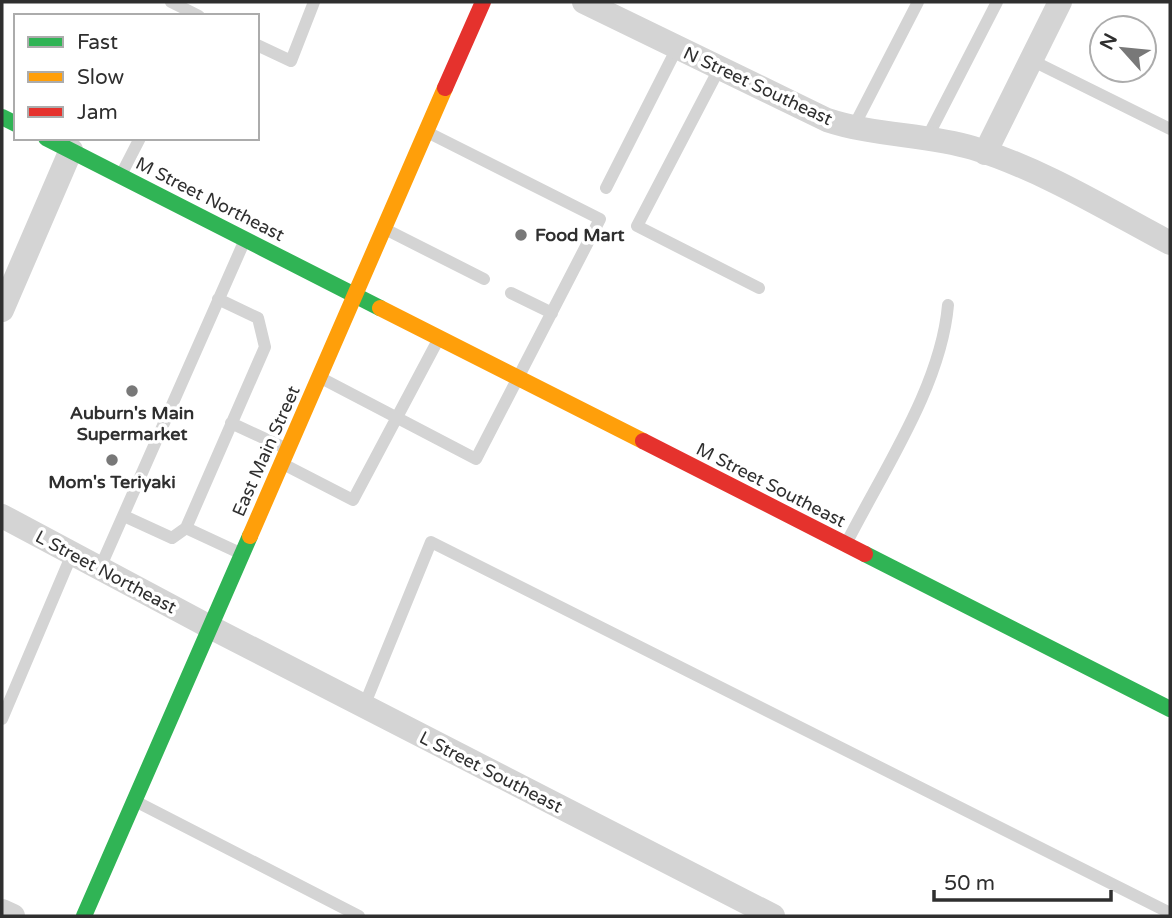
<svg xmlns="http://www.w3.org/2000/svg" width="1172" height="918" viewBox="0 0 1172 918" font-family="'Varela Round',sans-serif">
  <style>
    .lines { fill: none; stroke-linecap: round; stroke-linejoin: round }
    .lane { stroke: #d4d4d4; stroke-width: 12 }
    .street { stroke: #d4d4d4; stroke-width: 24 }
    .fast { stroke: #30b455; stroke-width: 16 }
    .slow { stroke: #ff9f0a; stroke-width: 16 }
    .jam { stroke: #e5322d; stroke-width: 16 }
    .poi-dot { fill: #787878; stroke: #fff; stroke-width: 2.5 }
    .labels { text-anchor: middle; stroke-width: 7; stroke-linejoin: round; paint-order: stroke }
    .street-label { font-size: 18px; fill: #2f2f2f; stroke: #fff }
    .poi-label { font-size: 18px; font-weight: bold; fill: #2f2f2f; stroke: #fff }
  </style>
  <rect width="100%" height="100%" fill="#fff"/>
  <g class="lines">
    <path class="lane" d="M171,2L199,16
      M257,45L291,61L314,2
      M1031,60L1170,129
      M719,69L637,226L759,288
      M853,128L918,2
      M926,140L997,2
      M121,175L140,138
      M606,188L677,48
      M387,230L484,279
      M511,293L552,313
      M321,378L476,459L600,219L429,133
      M231,423L285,448
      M285,465L353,500L438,340
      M124,516L172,538L186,528L265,347L258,318L218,299
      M186,528L242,554
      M846,544C883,471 941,386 948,305
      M100,568L244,242
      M364,706L431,542L1170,913
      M2,719L72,554
      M135,801L359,916"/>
    <path class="street" d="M584,2L827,120C875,136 926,134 973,148C1043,170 1106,209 1170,243
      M985,153L1060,2
      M2,310L71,150
      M2,516L210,627L773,916
      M2,911L13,916"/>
    <path class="fast" d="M2,117L16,124
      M46,138L380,308
      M865,554L1170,709
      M84,916L250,536"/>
    <path class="slow" d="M380,308L643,441
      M250,536L445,88"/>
    <path class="jam" d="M445,88L483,2
      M643,441L865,554"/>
  </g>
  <g class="poi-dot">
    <circle cx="521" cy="235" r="7"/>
    <circle cx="132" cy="391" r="7"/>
    <circle cx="112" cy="460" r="7"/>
  </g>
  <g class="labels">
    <g class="street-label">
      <text transform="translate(758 86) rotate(25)" y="6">N Street Southeast</text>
      <text transform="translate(210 199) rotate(27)" y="6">M Street Northeast</text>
      <text transform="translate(266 451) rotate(-66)" y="6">East Main Street</text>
      <text transform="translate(771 485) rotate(27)" y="6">M Street Southeast</text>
      <text transform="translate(106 572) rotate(28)" y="6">L Street Northeast</text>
      <text transform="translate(491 772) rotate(27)" y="6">L Street Southeast</text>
    </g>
    <g class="poi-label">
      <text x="535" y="241" text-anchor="start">Food Mart</text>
      <text x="132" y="419">Auburn's Main<tspan x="132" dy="21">Supermarket</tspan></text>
      <text x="112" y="488">Mom's Teriyaki</text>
    </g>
  </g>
  <rect width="1172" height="918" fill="none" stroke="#2f2f2f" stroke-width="7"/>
  <rect x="14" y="14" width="245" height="126" fill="#ffffff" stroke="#acacac" stroke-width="2"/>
  <rect x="28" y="37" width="35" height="10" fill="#30b455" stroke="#acacac" stroke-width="2"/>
  <text x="77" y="49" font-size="21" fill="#2f2f2f">Fast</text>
  <rect x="28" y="72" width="35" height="10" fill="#ff9f0a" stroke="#acacac" stroke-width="2"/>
  <text x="77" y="84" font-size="21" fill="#2f2f2f">Slow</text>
  <rect x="28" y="107" width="35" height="10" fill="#e5322d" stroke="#acacac" stroke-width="2"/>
  <text x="77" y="119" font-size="21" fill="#2f2f2f">Jam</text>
  <g transform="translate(1123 49) rotate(297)"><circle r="33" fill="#ffffff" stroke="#acacac" stroke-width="2"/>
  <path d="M0-5L12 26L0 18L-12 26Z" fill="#787878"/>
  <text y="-10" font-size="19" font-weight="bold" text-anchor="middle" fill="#2f2f2f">N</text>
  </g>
  <path d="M934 890v10h177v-10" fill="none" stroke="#2f2f2f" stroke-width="3.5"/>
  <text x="944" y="890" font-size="21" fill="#2f2f2f" stroke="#ffffff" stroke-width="5" paint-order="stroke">50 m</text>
</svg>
